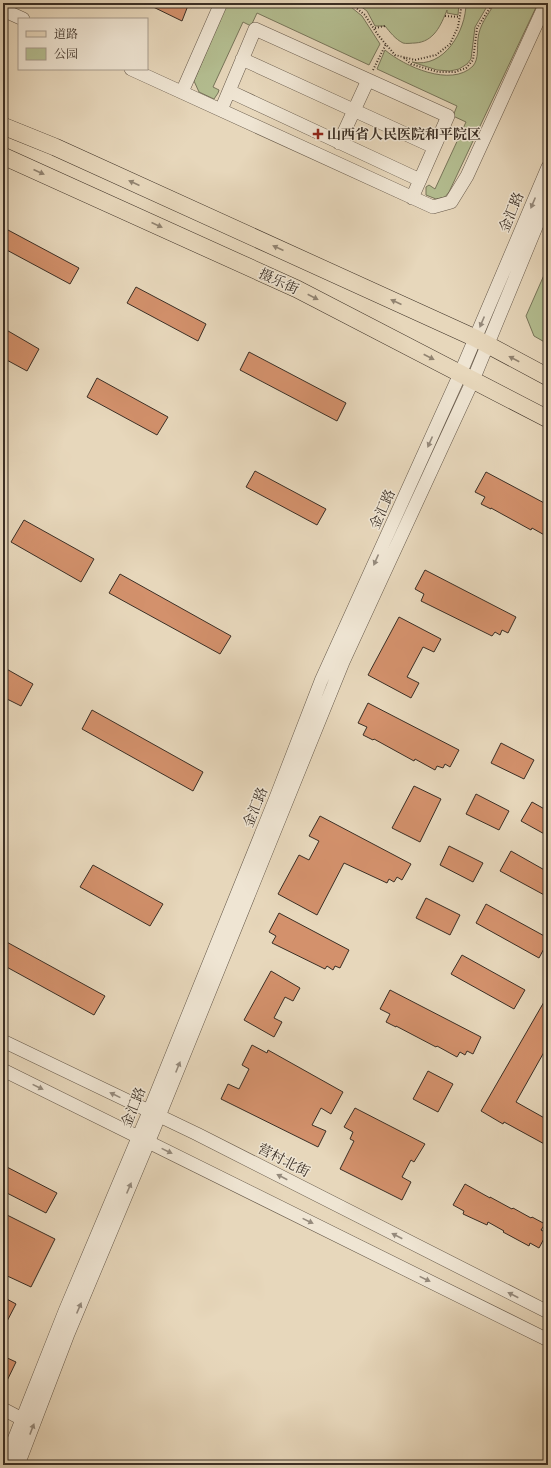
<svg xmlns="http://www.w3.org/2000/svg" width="551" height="1468" viewBox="0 0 551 1468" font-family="'IM FELL DW Pica','Noto Serif SC',serif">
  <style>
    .green { fill: #b4be91; stroke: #78765b }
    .building { fill: #d3916c; stroke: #3b2f25 }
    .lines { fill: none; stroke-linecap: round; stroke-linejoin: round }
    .minor-casing { stroke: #66594a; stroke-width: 14 }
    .major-casing { stroke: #3b2f25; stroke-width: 18 }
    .path { stroke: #3b2f25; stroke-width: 2; stroke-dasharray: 1 2; stroke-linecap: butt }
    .minor { stroke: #efe5d3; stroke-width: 13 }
    .major { stroke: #e7d7bb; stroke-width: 17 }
    .oneway { fill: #918370 }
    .oneway2 { fill: #958a7c }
    .poi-dot { fill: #8f2418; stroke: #efe5d3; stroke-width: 1.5 }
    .labels { text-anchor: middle; stroke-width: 3; stroke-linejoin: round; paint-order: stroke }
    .poi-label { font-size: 14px; font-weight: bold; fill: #3b2f25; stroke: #efe5d3; text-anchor: start }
    .street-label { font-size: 14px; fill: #3b2f25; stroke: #efe5d3 }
  </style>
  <rect width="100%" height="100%" fill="#e7d7bb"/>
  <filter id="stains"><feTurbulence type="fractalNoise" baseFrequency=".005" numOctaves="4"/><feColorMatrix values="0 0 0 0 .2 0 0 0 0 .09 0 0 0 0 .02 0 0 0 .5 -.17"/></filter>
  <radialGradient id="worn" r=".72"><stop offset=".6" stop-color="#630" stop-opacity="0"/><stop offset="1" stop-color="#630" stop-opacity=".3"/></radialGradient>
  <path class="green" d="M227,3H267L284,7L340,3L351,7L362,16L380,44L369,65L257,13L251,26L243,22L213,87L219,90L218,93L214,99L199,92L194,81Z
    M356,3H387L389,7L396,3H447L448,8L449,3H459L458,15L447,13V10C441,25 434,42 415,43C412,43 406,44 403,43C395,39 390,32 385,26H375L367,11Z
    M466,3H489L475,27L471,59L467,64L459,69L450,71L437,70L412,62C444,69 466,31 466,3Z
    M495,3H538L449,192L445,197L436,199L426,195V187L429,185L435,189L466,122L453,116L457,106L377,69L385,50C404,66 451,88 473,66C479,59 477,47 478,39C479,25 488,15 495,3Z
    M548,266V344L534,336L526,316Z"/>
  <path class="building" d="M145,3H189L182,21Z
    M8,230L79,268L70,284L3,248V240Z
    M136,287L206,324L198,341L127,303Z
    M3,328L39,349L27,371L3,358Z
    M249,352L346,403L337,421L240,370Z
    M97,378L168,417L157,435L87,397Z
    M255,471L326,509L317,525L246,487Z
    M486,472L548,505V537L532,528L531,530L491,508V509L481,504L485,497L475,492Z
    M24,520L94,559L81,582L11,542Z
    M425,570L516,617L508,633L502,630L500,635L495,632L492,636L421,601L424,594L415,589Z
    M120,574L231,636L220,654L109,593Z
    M399,617L441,639L434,652L423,647L407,677L419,683L411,698L368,675Z
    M3,667L33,684L21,706L3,697Z
    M368,703L459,750L450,767L445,764L443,768L437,766L435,770L415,759L414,761L374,739L373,740L363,735L367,727L358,723Z
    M92,710L203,772L193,791L82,729Z
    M501,743L534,760L524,779L491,763Z
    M414,786L441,799L420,842L392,828Z
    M476,794L509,811L499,830L466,814Z
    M532,802L548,811V836L521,821Z
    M320,816L411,864L402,880L397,877L394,882L389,879L387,883L344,863L317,915L278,894L299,855L309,860L319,841L309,836Z
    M449,846L483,863L473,882L440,865Z
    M511,851L548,872V897L500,871Z
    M93,865L163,904L150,926L80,887Z
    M426,898L460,915L450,935L416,918Z
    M486,904L548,938V941L539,958L476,923Z
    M279,913L349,950L340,968L335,966L333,970L327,966L325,969L272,943L276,936L269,932Z
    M3,940L105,996L94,1015L3,965Z
    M462,955L525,990L514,1009L451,974Z
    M271,971L300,988L293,1001L285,997L274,1018L282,1022L274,1037L244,1020Z
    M390,990L481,1037L473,1054L467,1051L465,1055L460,1052L457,1057L437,1046L436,1047L396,1026V1027L386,1022L390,1014L380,1009Z
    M548,995V1045L516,1102L548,1120V1146L504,1122L503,1124L481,1111Z
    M252,1045L267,1053L268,1050L343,1092L331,1114L321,1108L312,1125L326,1131L318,1147L221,1099L228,1084L239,1089L249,1069L242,1065Z
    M428,1071L453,1084L438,1112L413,1099Z
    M355,1108L425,1144L414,1162L411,1160L402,1177L411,1182L402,1200L340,1169L354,1141L350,1139L353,1132L344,1127Z
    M3,1165L57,1193L46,1213L3,1191Z
    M465,1184L490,1198V1197L512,1209L513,1208L531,1218L532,1217L545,1224L541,1230L547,1233L539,1248L530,1243L529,1246L503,1232L504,1231L488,1222L487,1225L463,1214L464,1211L453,1205Z
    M3,1213L55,1239L31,1287L3,1274Z
    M3,1297L16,1304L3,1329Z
    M3,1356L16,1362L3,1389Z"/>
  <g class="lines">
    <defs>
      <path id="minor" d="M3,10L23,19
        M242,59L434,147
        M131,69L433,207L451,202L467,176L546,3
        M229,91L420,180
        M182,92L221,3
        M221,110L255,29L448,116L412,198
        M339,143L368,80
        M3,1041L197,1134L548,1312
        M3,1070L548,1340
        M3,1409L22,1419
        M4,1465L65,1311L146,1119L275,800L321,681L460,374L548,167
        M18,1465L68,1334L153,1131L343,662L473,380L548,198"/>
      <path id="major" d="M3,126L55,147L475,338L548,377
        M3,156L297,289L548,419"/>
    </defs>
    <use href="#minor" class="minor-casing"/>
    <use href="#major" class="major-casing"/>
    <path class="path" d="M350,3L365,15L378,35L395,55L415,60L436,55L450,44L458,27L462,3
      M388,3L389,7
      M445,16L460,17
      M375,28L385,26
      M404,58L411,64L438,72H455L466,68L473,60L477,28L493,3
      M373,70L386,44"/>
    <use href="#minor" class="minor"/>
    <use href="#major" class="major"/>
  </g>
  <defs><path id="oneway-solid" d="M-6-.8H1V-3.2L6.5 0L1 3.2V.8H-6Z"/></defs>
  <g class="oneway">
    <use href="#oneway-solid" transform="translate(39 172) rotate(24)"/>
    <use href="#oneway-solid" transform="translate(134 183) rotate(-156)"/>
    <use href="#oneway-solid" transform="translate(157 225) rotate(24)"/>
    <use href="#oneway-solid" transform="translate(278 248) rotate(-156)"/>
    <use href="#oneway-solid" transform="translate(313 297) rotate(27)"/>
    <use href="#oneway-solid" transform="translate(396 302) rotate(-156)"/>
    <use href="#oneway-solid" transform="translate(429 357) rotate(27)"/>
    <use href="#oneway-solid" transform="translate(514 359) rotate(-152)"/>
  </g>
  <g class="oneway2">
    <use href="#oneway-solid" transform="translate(533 203) rotate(113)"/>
    <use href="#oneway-solid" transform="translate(482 322) rotate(113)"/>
    <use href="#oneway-solid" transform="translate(430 442) rotate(114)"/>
    <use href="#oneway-solid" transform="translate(376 560) rotate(114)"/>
    <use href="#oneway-solid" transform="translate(178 1067) rotate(-68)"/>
    <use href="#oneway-solid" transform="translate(38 1087) rotate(26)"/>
    <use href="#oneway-solid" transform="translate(115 1095) rotate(-154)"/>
    <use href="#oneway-solid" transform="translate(167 1151) rotate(26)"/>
    <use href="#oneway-solid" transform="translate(282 1177) rotate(-153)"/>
    <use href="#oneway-solid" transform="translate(129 1188) rotate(-67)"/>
    <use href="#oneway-solid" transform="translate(308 1221) rotate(26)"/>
    <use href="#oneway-solid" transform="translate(397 1236) rotate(-153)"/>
    <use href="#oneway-solid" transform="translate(425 1279) rotate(26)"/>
    <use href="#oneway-solid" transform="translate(513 1295) rotate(-153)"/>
    <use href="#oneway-solid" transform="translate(79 1308) rotate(-67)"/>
    <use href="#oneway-solid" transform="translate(32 1429) rotate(-69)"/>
  </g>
  <path class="poi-dot" d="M316 128h4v4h4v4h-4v4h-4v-4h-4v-4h4z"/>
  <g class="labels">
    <g class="poi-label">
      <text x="327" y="139">山西省人民医院和平院区</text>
    </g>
    <g class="street-label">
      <text transform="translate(511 212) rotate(-67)" y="5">金汇路</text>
      <text transform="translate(279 281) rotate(25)" y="5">摄乐街</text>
      <text transform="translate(382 509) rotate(-66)" y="5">金汇路</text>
      <text transform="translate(255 807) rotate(-68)" y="5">金汇路</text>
      <text transform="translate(133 1107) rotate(-68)" y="5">金汇路</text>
      <text transform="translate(284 1160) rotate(27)" y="5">营村北街</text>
    </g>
  </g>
  <rect width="551" height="1468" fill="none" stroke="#e7d7bb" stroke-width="16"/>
  <rect x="4" y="4" width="543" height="1460" fill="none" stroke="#3b2f25" stroke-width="2"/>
  <rect x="8" y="8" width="535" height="1452" fill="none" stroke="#3b2f25"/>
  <rect x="18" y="18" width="130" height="52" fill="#efe5d3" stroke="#a79c8d"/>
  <rect x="26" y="31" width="20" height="6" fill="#e7d7bb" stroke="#a79c8d"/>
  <text x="54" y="38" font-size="12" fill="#3b2f25">道路</text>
  <rect x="26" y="48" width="20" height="12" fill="#b4be91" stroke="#a79c8d"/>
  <text x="54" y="58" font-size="12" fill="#3b2f25">公园</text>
  <rect width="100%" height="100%" filter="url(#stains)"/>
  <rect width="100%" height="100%" fill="url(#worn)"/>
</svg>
